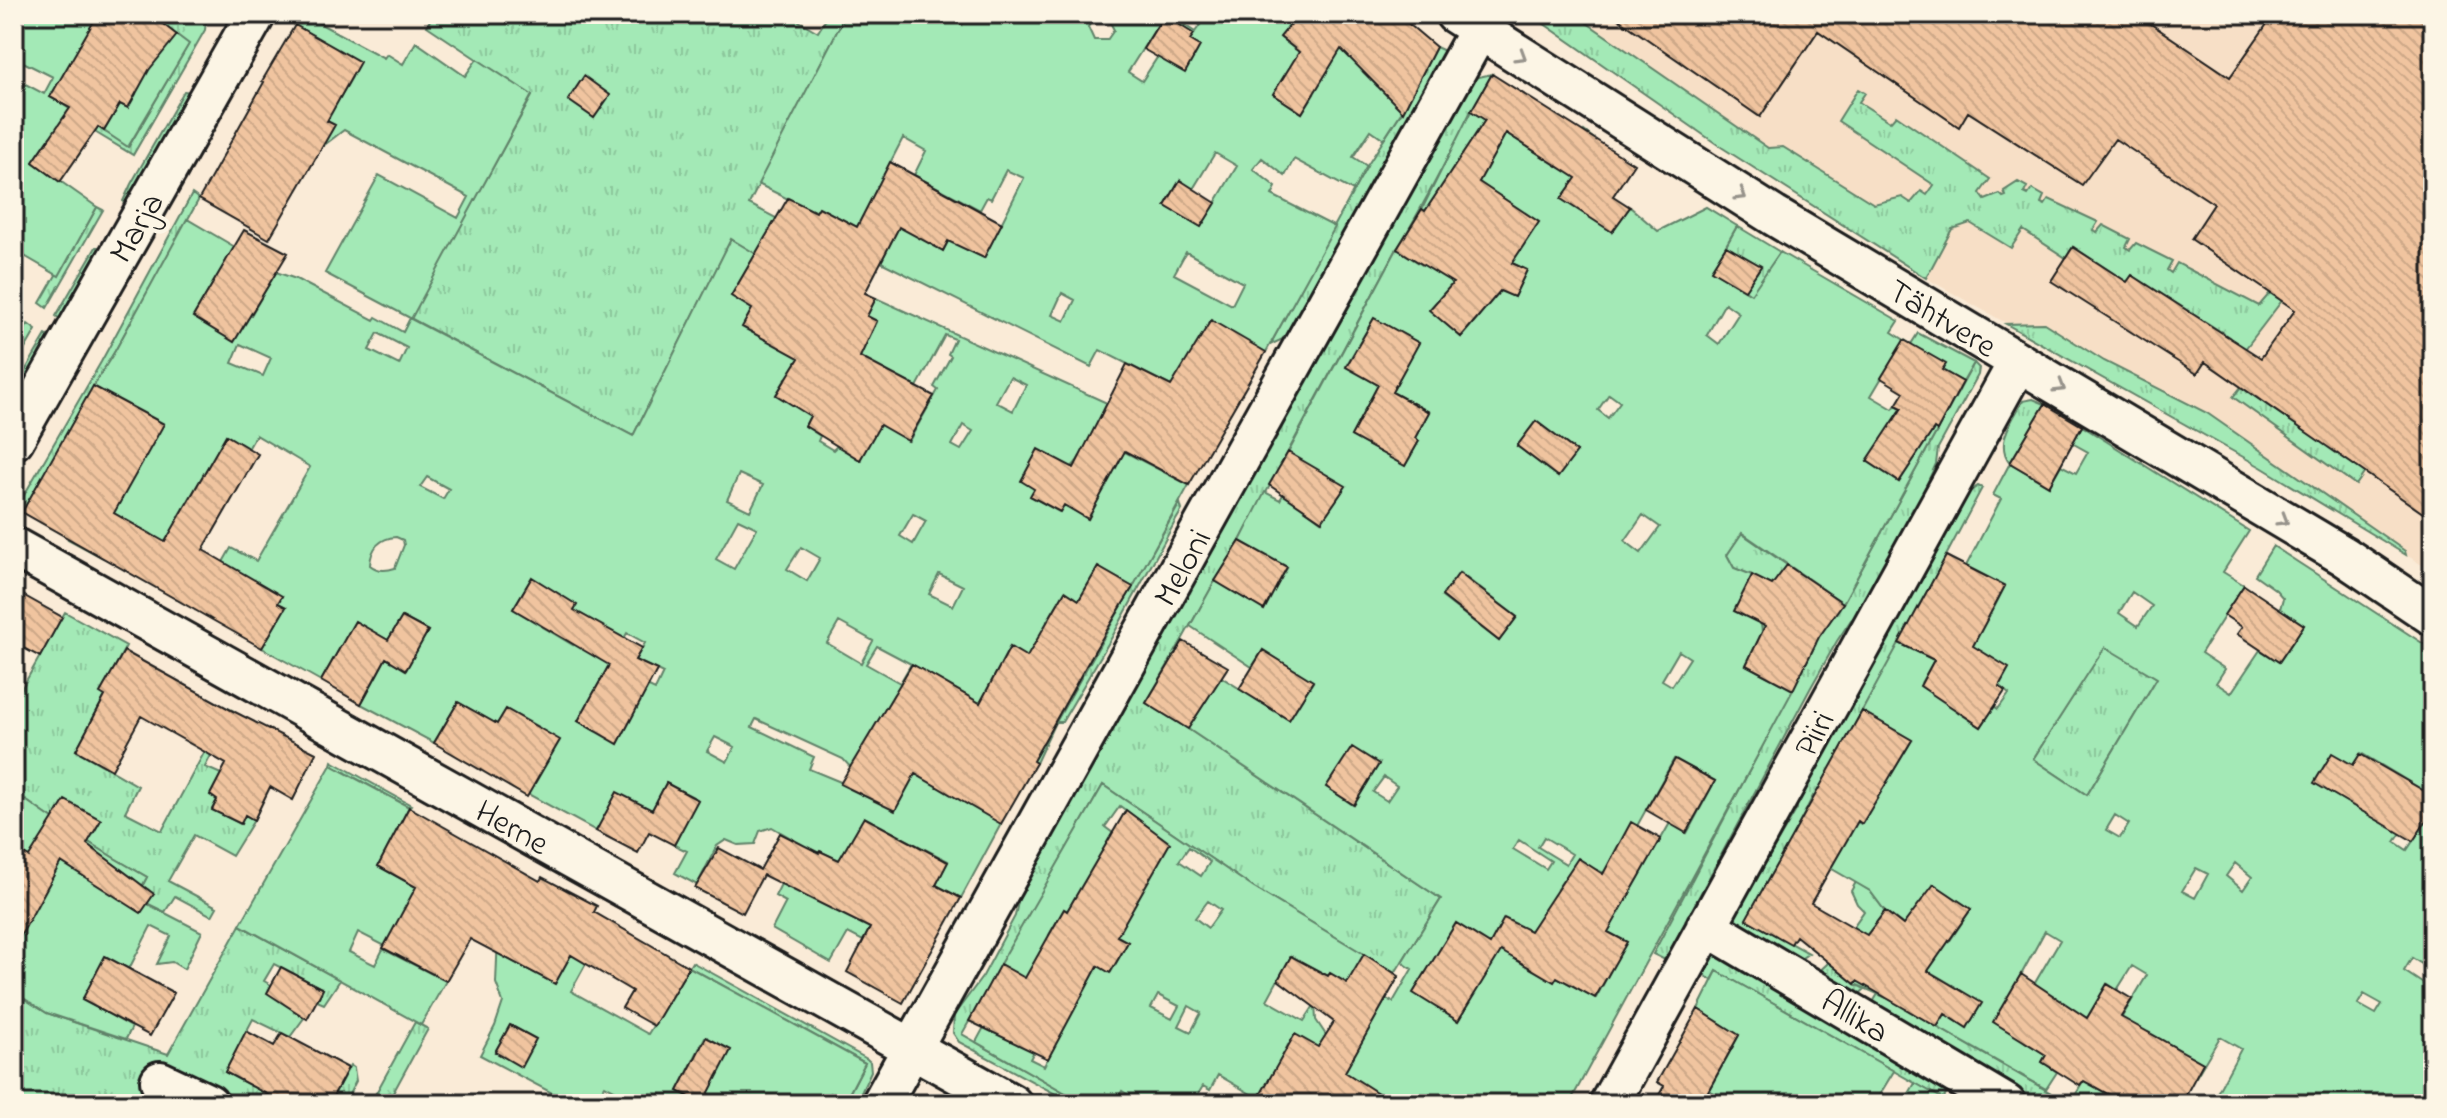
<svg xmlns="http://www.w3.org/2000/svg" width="2447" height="1118" viewBox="0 0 2447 1118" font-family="'Indie Flower',sans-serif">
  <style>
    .built { fill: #f7dfc6 }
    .grass { fill: url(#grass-tufts); stroke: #608269; stroke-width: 2; fill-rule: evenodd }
    .garden { fill: #a3e9b6; stroke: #608269; stroke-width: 2; fill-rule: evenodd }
    .building { fill: url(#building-back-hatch); stroke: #1c1c1c; stroke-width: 2 }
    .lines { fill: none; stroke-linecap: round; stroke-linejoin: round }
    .minor-casing { stroke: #1c1c1c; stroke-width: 44 }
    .minor { stroke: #fcf5e5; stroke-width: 38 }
    .oneway { stroke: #97938b }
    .labels { text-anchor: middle; stroke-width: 8; stroke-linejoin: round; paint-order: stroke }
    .street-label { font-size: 34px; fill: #1c1c1c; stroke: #fcf5e5 }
  </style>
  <defs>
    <pattern id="grass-tufts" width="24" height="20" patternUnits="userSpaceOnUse" patternTransform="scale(2)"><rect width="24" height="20" fill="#a3e9b6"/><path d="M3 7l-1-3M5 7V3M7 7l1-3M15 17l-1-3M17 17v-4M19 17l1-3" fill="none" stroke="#8cc79c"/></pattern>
    <pattern id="building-back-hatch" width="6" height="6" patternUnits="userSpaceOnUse" patternTransform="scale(2)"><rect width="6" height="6" fill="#f0c49f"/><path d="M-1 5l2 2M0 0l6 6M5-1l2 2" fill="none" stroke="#cda888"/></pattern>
  </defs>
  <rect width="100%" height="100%" fill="#faebd7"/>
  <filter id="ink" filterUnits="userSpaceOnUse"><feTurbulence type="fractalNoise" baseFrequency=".0125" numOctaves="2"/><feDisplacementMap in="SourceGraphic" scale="16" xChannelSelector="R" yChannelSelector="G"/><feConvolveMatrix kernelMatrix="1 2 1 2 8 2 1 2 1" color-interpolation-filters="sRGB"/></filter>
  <g filter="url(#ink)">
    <path class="built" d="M1530,14H2433V572L2358,524L2261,467L1926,278L1718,145Z"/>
    <path class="grass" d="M150,14H203L206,21L205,30L133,155L93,131L96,126L129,146L188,45Z
      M433,14H787L818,32L829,14H846L749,204L780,220L756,254L731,240L633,436L410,318L532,96L427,26Z
      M1530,14H1574L1768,148L1783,147L1874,204L1902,197L1911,203L1921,191L1927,195L1934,185L1838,121L1858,89L1865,93L1859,102L1890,122L1896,115L1990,179L1980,193L1985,200L2000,194L2003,197L2006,196L2004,191L2018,182L2027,187L2024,193L2028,195L2032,189L2044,196L2041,203L2045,205L2049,199L2098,222L2093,230L2097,232L2103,225L2130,239L2126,247L2130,250L2136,243L2172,261L2167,270L2171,273L2177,263L2259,306L2303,254L2313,260L2242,353L2229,337L2132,275L2127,282L2073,247L2066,258L2023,230L2011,248L1970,223L1952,229L1926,278L1718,145Z
      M1436,47L1449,53L1293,326L1285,338L1270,345L1367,166L1406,105Z
      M1492,74C1459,132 1432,193 1397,249L1240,541C1206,594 1178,649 1146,703L1188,729L1441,899L1395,973L1254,888L1103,785L962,1034L1085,1104H1074L959,1042L953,1033L954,1015L983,976L1015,916L1019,897L1016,888L1470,79Z
      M184,91L192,92L125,209L123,201L131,184Z
      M192,194L199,199L115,351L22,512L16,509L101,362Z
      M97,207L103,210L47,308L40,303L56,275H59Z
      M1737,226L1780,252L1752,295L1745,290L1761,266L1726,246Z
      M96,247H101L102,252L61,320L56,316Z
      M2044,323L2104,361L2207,413L2405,551L2406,555L2261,467L2006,324Z
      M28,324L36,330L14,368V349Z
      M46,335L51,338L14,403V390Z
      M1974,363L1979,368L1978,375L1938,448L1936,464L1902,537L1860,614L1851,620L1837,641L1810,689L1665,960L1653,954L1816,644L1784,626L1762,632L1752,575L1734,568L1727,555L1741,533L1787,565L1773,584L1843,603Z
      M2241,387L2365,472L2356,485L2233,397Z
      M2033,399L2045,404L2010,463C1994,443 2013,419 2023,401Z
      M1978,486L1982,488L1895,652L1747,919L1809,953L1796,962L1734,923L1735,914L1797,809V781L1956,501Z
      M1180,503L1182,510L1176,520L1112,637L1062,722H1056Z
      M65,612L126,646L101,693L105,696L76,750L138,786L125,812L162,831L228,708L234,711L205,767L221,774L210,795L217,800L212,809L240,824L245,815L254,820L232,856L194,835L168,881L217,907L212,916L175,896L165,912L136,898L147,877C100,851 57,823 14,792V702ZM65,800L101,820L93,834Z
      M2105,646L2157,678L2087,795L2033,759Z
      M332,761L411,805L409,807L331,765Z
      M1856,882L1870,891L1885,911L1839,971L1855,984L1865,989L1855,998L1816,974L1827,964L1864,911L1857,904L1851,891Z
      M240,925L340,980L324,1004L317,1001L323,989L274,964L264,981L308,1006L304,1018L290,1037L253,1019L225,1072L263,1092L256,1104H247L214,1087L173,1104H14V992L47,1013L168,1054Z
      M1716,955L1733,959L1949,1090L1943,1099L1717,971L1712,980C1699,974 1704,966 1710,957Z
      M692,962L867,1059L870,1062L871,1071L856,1104H844L865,1063L689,967Z
      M1878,994L1887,998L2070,1104H2039L2020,1094L1870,1007Z
      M415,1022L428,1029L387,1104H370Z
      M350,1065L354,1068L356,1081L344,1104H329Z"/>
    <path class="garden" d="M14,14H73L80,19L85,14H116L177,35L189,44L128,147L104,131L120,104L128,108L136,94L130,89L75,83L62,104L96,126L78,156L50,137L33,162L97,207L59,276L14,250ZM23,62L53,77L44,94L14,78Z
      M302,14L384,58L387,54L403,64L416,42L465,76L477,59L532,95L411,319L633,436L731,239L756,254L731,296L752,309L743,327L865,345L877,322L867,316L876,298L1107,403L1092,435L1189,485L1133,587L1098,567L1079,600L1065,592L1047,621L1096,651L1077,683L1009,648L991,683L1057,718L1036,763L993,738L1001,824L961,898L936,885L948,861L888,830L855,868L820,851L874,920L863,941L848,933L831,963L772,929L786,902L775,896L801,844L772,827L760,831L755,844L738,845L726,840L717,846L697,885L675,873L687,851L674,845L697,799L666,783L652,810L596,831L528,794L540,728L506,709L497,724L458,702L434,743L361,704L386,658L406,669L428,631L402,617L388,640L355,621L321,681L262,648L286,607L278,603L282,596L196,610L231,548L256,561L310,467L256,435L248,449L226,436L180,515L212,534L176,599L143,548L151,534L126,520L103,558L68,539L79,519L93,386L115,351L187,219L235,247L193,317L223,335L251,315L276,272L296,279L374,320L376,317L403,332L410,318L325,273L379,175L458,218L469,197L344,130L323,146L295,129L336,104L352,77L331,63L338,50L295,25ZM378,333L407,348L399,365L369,350ZM945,335L955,339L948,354L951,356L934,387L938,390L909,441L893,432L896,426L901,379L917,387ZM240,344L271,358L263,376L232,363ZM1010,377L1026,385L1013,411L996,402ZM786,378H787L801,409L776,395ZM825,392L860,459L837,446L833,450L818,441L820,436L805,426ZM963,425L973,431L961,450L952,445ZM1079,458L1088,518L1064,505L1059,512L1031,496C1039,477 1069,477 1079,458ZM739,474L763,485L750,511L727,500ZM427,477L449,489L443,499L420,487ZM913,514L926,521L913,544L900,536ZM738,519L757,528L734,569L716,559ZM396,537L403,540L404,545L395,568C386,571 377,571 370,565C371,548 380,538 396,537ZM801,547L820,558L807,581L787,569ZM939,574L963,586L953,606L929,594ZM532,578L576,605L574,610L588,618L573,645L513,609ZM839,622L873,641L861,663L827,643ZM627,633L645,643L595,731L578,721ZM877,646L911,664L900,683L866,664ZM642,663L663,673L655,690L634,680ZM917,667L971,698L866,742L894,694L899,696ZM756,719L843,759L853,770L843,783L809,769L814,757L752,727ZM715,737L735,747L727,762L707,751Z
      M846,14H946L962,25L969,14H1000L1014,22L1019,14H1190L1183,24L1195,32L1208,14H1311L1312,26L1298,15L1281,38L1295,49L1336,21L1363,72L1377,86L1387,74L1406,105L1384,139L1371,130L1353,157L1367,166L1353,191L1294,159L1285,176L1262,158L1253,169L1276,187L1272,195L1335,227L1266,352L1189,395L1100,350L1091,367L881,262L905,215L943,251L950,238L969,251L984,258L1024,178L1006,170L991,199L987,197L980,210L914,175L926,151L903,138L857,227L819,207L816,213L758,184ZM1164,15L1178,25L1142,81L1128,72ZM1095,17L1108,18L1114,30L1107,40H1094L1088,27ZM1284,76L1314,94L1302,113L1273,94ZM1215,153L1237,166L1201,227L1165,206L1180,181L1193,189ZM1186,252L1243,283L1232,305L1174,274ZM1062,293L1075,300L1065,321L1052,315Z
      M1471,111L1490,123L1500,144L1506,133L1561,168L1584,131L1597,141L1612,232L1630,207L1658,231L1706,207L1737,226L1712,270L1751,294L1780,252L1899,321L1892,332L1911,344L1918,333L1974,363L1963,382L1942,370L1945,365L1900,347L1871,396L1893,409L1896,405L1937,431L1843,603L1742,533L1727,555L1734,568L1752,575L1761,624L1762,632L1746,665L1793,690L1569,1104H1452L1445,1101L1443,1104H1372L1331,1094L1386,999L1393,1002L1412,969L1402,962L1441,899L1188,729L1221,677L1288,719L1313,682L1263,650L1252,667L1190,626L1215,581L1249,601L1273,592L1287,568L1240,541L1265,492L1280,500L1302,461L1288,453L1397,249L1422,265L1429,255L1460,232L1422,209ZM1455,166L1538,222H1539L1443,185ZM1499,257L1527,270L1514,297L1486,284ZM1448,290L1479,316L1461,337L1430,310ZM1725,303L1739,313L1719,344L1707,335ZM1374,318L1418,343L1392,392L1429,412L1415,438L1419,441L1405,466L1351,436L1378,385L1346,366ZM1609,394L1620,402L1608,418L1598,410ZM1536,421L1577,452L1558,476L1517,446ZM1915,457L1899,482L1867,461ZM1324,476L1343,490L1321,521L1302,507ZM1643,515L1660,527L1641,553L1625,541ZM1460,573L1517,617L1499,641L1442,597ZM1679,651L1690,658L1672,686L1662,680ZM1674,759L1715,781L1687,833L1670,823L1624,904L1589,884L1597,870L1604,873L1637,826ZM1379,764L1353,805L1327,787ZM1384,777L1397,786L1387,801L1373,792ZM1544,837L1572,854L1566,864L1538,847ZM1519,840L1551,861L1546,869L1513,849ZM1569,872L1599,891L1587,910L1557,889ZM1586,920L1626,942L1596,998L1557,977L1554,982L1523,964L1536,940Z
      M2082,426L2249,531L2223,572L2244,585L2201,653L2225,669L2216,683L2231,693L2260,650L2279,662L2304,625L2280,609L2283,598L2276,590L2255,575L2273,546L2433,650V792L2429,790L2395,842L2407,850L2425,823L2433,829V971L2412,958L2404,971L2428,987L2433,981V1104H2211L2241,1049L2220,1037L2196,1077L2169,1062L2176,1048L2148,1032L2104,1087L2105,1104H2070L2147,975L2132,966L2117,990L2108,984L2080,1030L2045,1007L2025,1042L2046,1055L2042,1062L2057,1072L2046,1089L1937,1027L1945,1014L1967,1027L1959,989L1920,966L1887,998L1855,984L1901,923L1885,911L1870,891L1789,844L1813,796L1861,824L1877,765L1892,773L1912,740L1862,711L1899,643L1934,660L1921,683L1956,624L1919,605L1935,578L1994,608L2005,586L1966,566L2001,499L1993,495L2010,463L2049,486L2061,465L2076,473L2088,452L2072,443ZM2132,592L2152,606L2138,626L2119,613ZM2105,647L2157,678L2087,795L2033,759ZM1999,686L2009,694L1998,709L1988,701ZM1969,694L1992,710L1981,727L1958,712ZM2361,753L2419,788L2379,821L2315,783L2353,765ZM2115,815L2129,824L2120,838L2106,830ZM2235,863L2252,877L2243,890L2226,876ZM2196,868L2208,874L2195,898L2182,891ZM1934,885L1971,909L1949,942H1948ZM2045,931L2060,940L2022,1005L2009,997ZM2364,994L2382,1004L2376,1014L2358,1004Z
      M331,765L409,807L378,866L432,895L385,946L358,932L349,952L375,965L383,949L446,981L421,1025L240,925Z
      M1103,785L1254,888L1364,954L1365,993L1330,973L1328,976L1291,956L1267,1000L1304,1021L1315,1004L1316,1020L1328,1038L1327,1056L1288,1045L1273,1075L1268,1104L1218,1075L1210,1090L1203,1086L1192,1104H1130L1133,1098L1122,1091L1114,1104H1085L976,1042L1014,972L1000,964ZM1120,806L1152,830L1137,851L1105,827ZM1189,847L1210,862L1201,876L1179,861ZM1208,901L1221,910L1208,928L1195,918ZM1064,909L1128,942L1111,972L1049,935ZM1158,995L1179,1006L1172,1019L1151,1008ZM1189,1006L1201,1013L1191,1032L1179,1026ZM1043,1034L1057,1041L1044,1066L1030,1059Z
      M14,792C57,823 101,851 147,877L136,898L202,932L184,969L172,962L157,964L171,936L151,926L129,969L83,1000L132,1027L126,1039L47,1013L14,992ZM108,860L134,879L121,900Z
      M593,913L609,922L571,991L648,1034L689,967L865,1063L845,1101L830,1093L823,1104H626L629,1098L605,1085L594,1104H573L480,1055L495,1026L503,1002L496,983L498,935L501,955L555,984ZM510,1025L535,1039L521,1066L495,1052ZM705,1037H706L703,1104L678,1091Z
      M1717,971L1894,1071L1877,1099L1884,1104H1828L1820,1099L1816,1104H1725L1727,1100L1709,1090L1739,1035L1698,1009Z
      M1915,1083L1952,1104H1903Z"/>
    <path class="building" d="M98,14H150L177,35L149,70L128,108L120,104L104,131L98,127L60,182L33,162L70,108L50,97Z
      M1299,14H1397L1436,47L1403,112L1341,49L1302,113L1273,94L1299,52L1280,37Z
      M1611,14H2136L2230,77L2274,14H2433V520L2205,362L2197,374L2051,281L2073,247L2127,282L2132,275L2261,358L2295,310L2191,239L2214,204L2115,139L2082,185L1968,112L1959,127L1818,31L1760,117Z
      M1164,15L1194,34L1190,40L1200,46L1185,73L1143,49Z
      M295,25L360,62L327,121L335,125L269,239L199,199L264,82L262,81Z
      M1492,74L1634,164L1613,196L1630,207L1612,232L1561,199L1576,178L1506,133L1479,182L1539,222L1512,263L1527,270L1514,297L1500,291L1461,337L1429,310L1453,283L1397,249L1422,209L1425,211L1485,120L1471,111Z
      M584,76L610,95L594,118L568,100Z
      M890,162L1002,223L984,258L948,241L943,251L899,227L865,293L876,298L867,316L877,321L860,357L934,396L908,441L880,425L860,460L805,426L810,416L776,395L799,358L742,327L752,309L731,296L788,198L816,212L819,207L857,227Z
      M1180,180L1216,203L1201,227L1165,206Z
      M244,230L288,253L234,342L193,317Z
      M1726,246L1761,266L1745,290L1711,270Z
      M1374,318L1419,343L1392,392L1429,412L1415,438L1419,441L1405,466L1351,436L1378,385L1346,367Z
      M1211,320L1266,352L1189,485L1125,451L1088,519L1064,505L1060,512L1030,496L1034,489L1021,481L1038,449L1074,468L1127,364L1171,386Z
      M1904,340L1946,364L1942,370L1963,382L1937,431L1934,429L1899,482L1867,461L1902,408L1896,405L1904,392L1881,378Z
      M93,386L164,424L114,513L165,542L226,435L258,454L203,550L282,596L278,603L286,607L262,648L22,512Z
      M2045,404L2082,426L2049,486L2010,463Z
      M1536,421L1577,452L1558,477L1517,446Z
      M1288,452L1346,486L1322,521L1269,485Z
      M1240,541L1287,567L1264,610L1215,581Z
      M1946,556L2005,586L1973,646L2009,668L1999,686L2005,691L1981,727L1920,686L1934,660L1899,643Z
      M1787,565L1843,603L1819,637L1793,690L1746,665L1765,626L1734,611L1752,575L1772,585Z
      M1098,567L1133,587L1095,650L1033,761L1036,763L1001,824L915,774L895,811L840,784L912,664L980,703L1010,647L1027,657L1065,591L1079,600Z
      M1459,573L1517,617L1499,641L1442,596Z
      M532,577L577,605L574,610L642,648L635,660L657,670L618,744L578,721L609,665L513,609Z
      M2244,585L2304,625L2279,662L2237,634L2242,627L2224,615Z
      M14,590L62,617L40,657L14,643Z
      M402,617L428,631L406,670L386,658L361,704L321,681L355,621L388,640Z
      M1183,641L1228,667L1188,729L1146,703Z
      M1263,650L1313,681L1289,720L1239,689Z
      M124,651L231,710L316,753L293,800L270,787L254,820L245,815L241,824L212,810L217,800L210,795L226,764L141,716L112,770L76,750L105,696L100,693Z
      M458,702L497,724L506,709L560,740L527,797L434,743Z
      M1862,711L1912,740L1862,824L1858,821L1811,903L1867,935L1885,911L1903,925L1934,884L1971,909L1928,971L1982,1003L1967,1028L1945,1014L1937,1027L1857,981L1855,984L1796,936L1791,944L1746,919Z
      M1352,747L1379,764L1354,805L1326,787Z
      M2332,753L2353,765L2360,754L2433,796V811L2413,841L2314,783Z
      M1675,759L1715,781L1686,833L1646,810Z
      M666,783L698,800L674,845L649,832L638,853L596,831L617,792L652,810Z
      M65,800L101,820L87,844L154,894L141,913L61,862L14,948V848L29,857Z
      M409,807L540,881L542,877L597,906L594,912L689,967L654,1026L622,1008L632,991L571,955L555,984L470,939L446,981L383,948L416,887L378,866Z
      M1126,810L1170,843L1117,936L1128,942L1120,956L1110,973L1098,966L1048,1059L969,1021L1000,964L1025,978L1064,909L1067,911Z
      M864,817L948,862L936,885L961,898L903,1003L847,972L870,928L763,875L743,913L695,888L719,848L760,870L780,833L819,853L820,851L839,860Z
      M1631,822L1661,839L1608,932L1627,942L1595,998L1557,977L1554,982L1501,951L1458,1021L1413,993L1456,923L1490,944L1504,918L1530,931L1578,858L1603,874Z
      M1364,954L1399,976L1345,1072L1395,1104H1255L1295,1034L1318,1047L1334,1022L1278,980L1291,956L1328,976L1330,973L1347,983Z
      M105,956L174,993L150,1036L82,1000Z
      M281,967L323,989L307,1019L267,993Z
      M2021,974L2087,1018L2107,984L2132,999L2121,1017L2203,1063L2181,1104H2126L2084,1081L2080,1086L2042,1062L2046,1055L1993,1022Z
      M1698,1009L1739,1035L1701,1104H1654L1664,1086L1657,1082Z
      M510,1025L536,1039L521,1067L495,1052Z
      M246,1031L274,1046L282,1033L348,1068L329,1104H285L225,1072Z
      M706,1037L731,1050L703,1104L678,1091Z"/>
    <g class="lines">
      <defs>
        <path id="minor" d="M1455,14L1774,216L2344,556L2433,616
          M14,440L256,14
          M14,547L1012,1104
          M1706,926L2006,1104
          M160,1081L209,1104
          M881,1104L1479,30
          M1609,1104L2018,362"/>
      </defs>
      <use href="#minor" class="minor-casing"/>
      <use href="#minor" class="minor"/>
    </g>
    <defs><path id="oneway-chevron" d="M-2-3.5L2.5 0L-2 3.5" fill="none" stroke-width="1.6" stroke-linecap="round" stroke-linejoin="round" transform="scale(2)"/></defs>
    <g class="oneway">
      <use href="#oneway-chevron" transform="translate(1521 56) rotate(32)"/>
      <use href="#oneway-chevron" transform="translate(1741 195) rotate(32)"/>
      <use href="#oneway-chevron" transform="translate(2060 387) rotate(31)"/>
      <use href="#oneway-chevron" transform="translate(2283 520) rotate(31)"/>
    </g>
  </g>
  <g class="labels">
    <g class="street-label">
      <text transform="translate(135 227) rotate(-60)" y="12">Marja</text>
      <text transform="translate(1943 317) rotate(31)" y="12">Tähtvere</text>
      <text transform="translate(1181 567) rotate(-61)" y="12">Meloni</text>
      <text transform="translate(1813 733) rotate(-61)" y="12">Piiri</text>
      <text transform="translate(513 826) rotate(29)" y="12">Herne</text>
      <text transform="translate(1856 1015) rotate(31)" y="12">Allika</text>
    </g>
  </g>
  <rect width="2447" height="1118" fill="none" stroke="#fcf5e5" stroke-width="48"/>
  <rect x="24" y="24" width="2399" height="1070" fill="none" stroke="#1c1c1c" stroke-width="3" filter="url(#ink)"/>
</svg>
